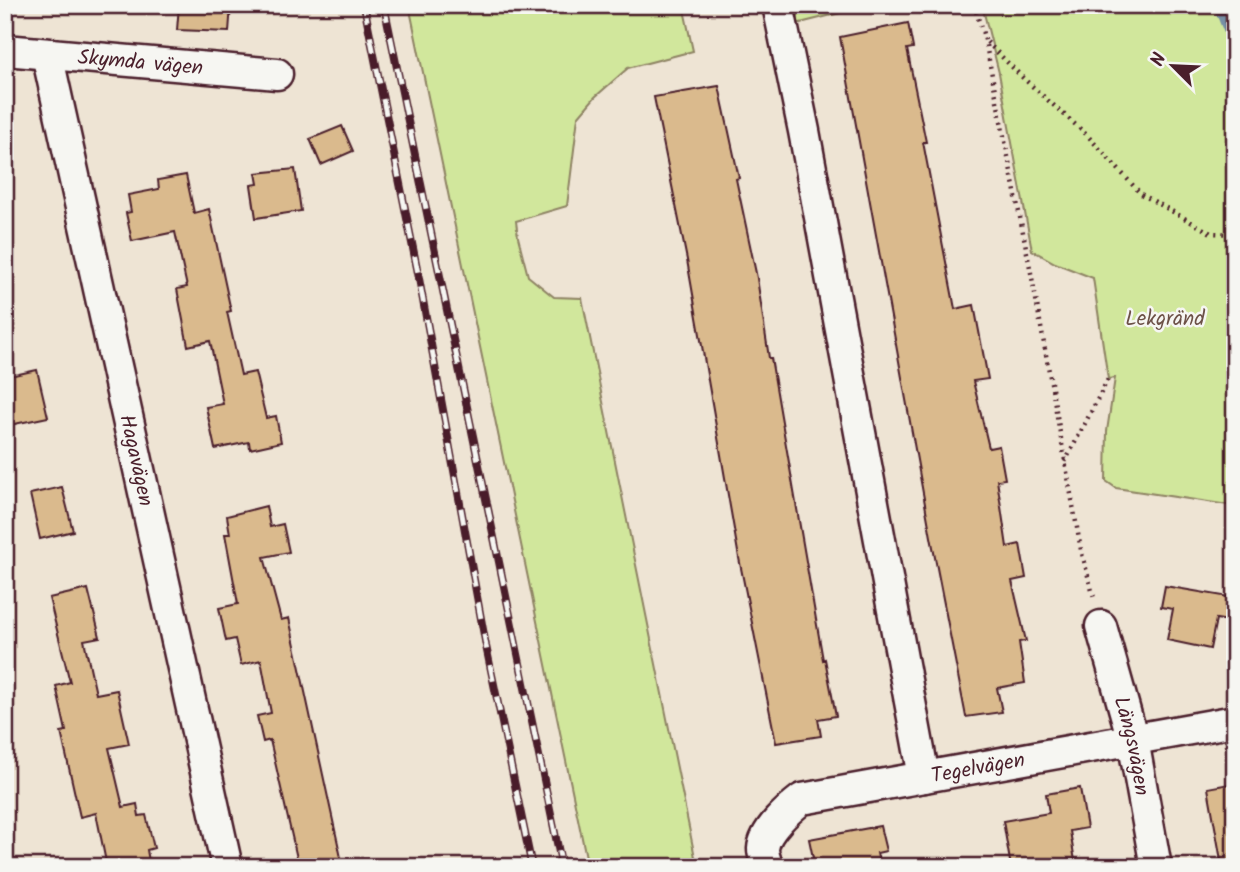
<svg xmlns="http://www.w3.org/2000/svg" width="1240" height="872" viewBox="0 0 1240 872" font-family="Kalam,sans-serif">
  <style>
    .green { fill: #d1e79c; stroke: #8e8364; stroke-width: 2 }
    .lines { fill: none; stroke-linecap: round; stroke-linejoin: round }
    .stream { stroke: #768fa5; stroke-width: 10 }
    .building { fill: #daba8d; stroke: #4a1f2b; stroke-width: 2 }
    .street-casing { stroke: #4a1f2b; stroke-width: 35 }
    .path { stroke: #4a1f2b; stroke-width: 4.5; stroke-dasharray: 2 5; stroke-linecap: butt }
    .street { stroke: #f6f6f2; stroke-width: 30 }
    .rail-casing { stroke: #4a1f2b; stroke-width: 8 }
    .rail { stroke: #f6f6f2; stroke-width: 5; stroke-dasharray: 16; stroke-linecap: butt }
    .labels { text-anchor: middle; stroke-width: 5; stroke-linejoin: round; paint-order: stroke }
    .street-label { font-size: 21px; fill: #4a1f2b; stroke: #f6f6f2 }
    .park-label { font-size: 21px; fill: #6c5147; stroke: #f6f6f2 }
  </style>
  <rect width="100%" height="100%" fill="#eee4d4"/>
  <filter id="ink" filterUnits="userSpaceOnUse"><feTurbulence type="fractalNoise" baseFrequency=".0143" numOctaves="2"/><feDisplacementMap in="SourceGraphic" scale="14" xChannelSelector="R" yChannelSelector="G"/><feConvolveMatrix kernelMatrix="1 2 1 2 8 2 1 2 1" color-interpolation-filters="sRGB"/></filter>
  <g filter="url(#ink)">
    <path class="green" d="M409,5H683L693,51L628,68L595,97L578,117L567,206L516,221L518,237L528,276L554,297L582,298L697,867H588Z
      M801,5H864V7L796,24Z
      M982,5H1235V506L1116,488L1106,481L1107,431L1115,378L1108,379L1093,278L1055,263L1032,250L999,73Z"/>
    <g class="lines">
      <path class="stream" d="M1218,5L1235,47"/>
    </g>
    <path class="building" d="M179,5H231L229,32L177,30Z
      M908,23L913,48L907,49L926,142H923L955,309L974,305L988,379L973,381L989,448L999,446L1005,479L997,480L1007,547L1020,544L1026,578L1012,581L1026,641L1019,642L1025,683L997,688L1002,712L966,717L931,537L840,37Z
      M719,86L739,178L736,179L757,278L769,358H771L823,660L825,659L836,716L818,719L821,736L776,743L739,558L687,260L654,97Z
      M342,126L353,151L321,165L310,139Z
      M295,169L301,211L256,218L251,185L258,184L256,173Z
      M186,175L194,213L209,209L231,311L227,312L241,375L255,372L266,418L276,416L281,442L250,449L249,442L215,449L206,407L223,404L210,341L188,346L177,289L187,287L175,232L132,241L126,213L131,212L128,195L159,189L158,180Z
      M37,370L48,417L5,426V377Z
      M62,487L73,531L40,539L30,494Z
      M266,506L270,527L283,524L289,552L264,557L281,620L289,618L343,867H299L270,740L263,742L257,716L271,713L261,660L241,665L235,639L226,641L219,608L238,604L225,534H230L227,516Z
      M1165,586L1235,598V622L1216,619L1210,649L1167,640L1173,609L1161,607Z
      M88,589L100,637L84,640L96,694L117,690L129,744L109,748L123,807L137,804L139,816L146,815L154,848L147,850L149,861L122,867H107L96,813L80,817L61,732L66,731L56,686L70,682L49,598Z
      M1235,783V865L1222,866L1208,788Z
      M1080,788L1087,828L1070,831L1076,867H1011L1003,821L1049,813L1046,794Z
      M880,826L886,851L877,853L880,867H815L809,839Z"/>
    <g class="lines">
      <defs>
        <g id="street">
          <path d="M778,5L804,131L924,777"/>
          <path id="s1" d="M5,50L277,74"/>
          <path id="s2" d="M47,54L227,867"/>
          <path id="s3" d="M1101,626L1133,740L1156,867"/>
          <path id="s4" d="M767,867C766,861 763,855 763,849C764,831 789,809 802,799L1235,721"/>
        </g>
      </defs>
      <use href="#street" class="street-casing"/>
      <path class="path" d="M974,5L985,40L1034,288L1081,550L1094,598
        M987,42L1023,78L1087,135L1141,194L1211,233L1235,234
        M1065,462L1108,379"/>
      <use href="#street" class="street"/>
      <defs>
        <path id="rail" d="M364,5L418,273L486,646L532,867
          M384,5L562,867"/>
      </defs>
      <use href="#rail" class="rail-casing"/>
      <use href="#rail" class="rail"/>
    </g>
  </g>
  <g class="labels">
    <g class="street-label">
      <text dy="7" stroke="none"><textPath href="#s1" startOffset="136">Skymda vägen</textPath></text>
      <text dy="7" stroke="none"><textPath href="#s2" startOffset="416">Hagavägen</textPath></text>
      <text dy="7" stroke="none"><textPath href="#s3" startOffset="124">Längsvägen</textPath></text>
      <text dy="7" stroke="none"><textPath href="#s4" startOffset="262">Tegelvägen</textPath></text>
    </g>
    <g class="park-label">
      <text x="1165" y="325">Lekgränd</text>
    </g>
  </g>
  <rect width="1240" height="872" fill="none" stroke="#f6f6f2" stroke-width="28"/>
  <rect x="14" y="14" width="1212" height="844" fill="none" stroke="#4a1f2b" stroke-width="2.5" filter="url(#ink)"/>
  <g transform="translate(1173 66) rotate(294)" stroke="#f6f6f2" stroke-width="5" paint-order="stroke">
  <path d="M0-5L12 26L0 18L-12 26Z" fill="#4a1f2b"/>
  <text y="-10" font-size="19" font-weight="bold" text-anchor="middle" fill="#4a1f2b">N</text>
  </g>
</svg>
